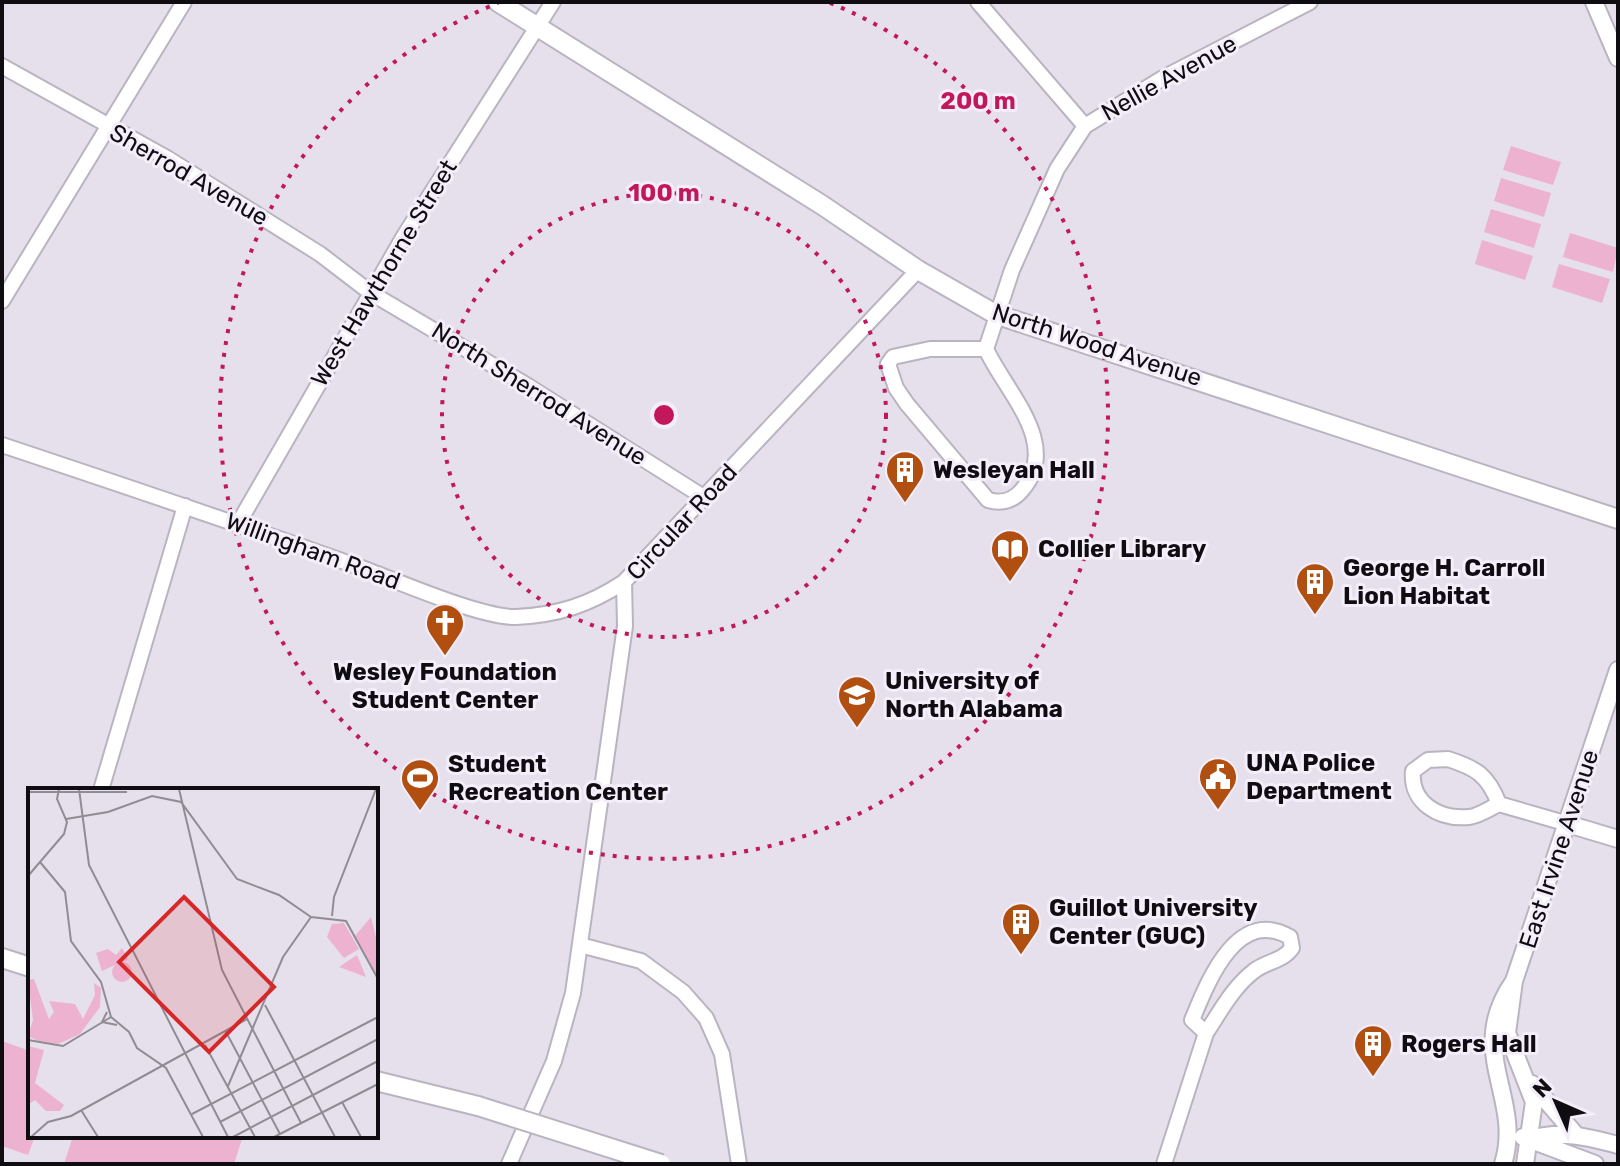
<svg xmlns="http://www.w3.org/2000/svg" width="1620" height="1166" viewBox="0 0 1620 1166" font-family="Rubik,sans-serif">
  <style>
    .pitch { fill: #ecb2cf }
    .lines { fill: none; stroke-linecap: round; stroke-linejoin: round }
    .minor-casing { stroke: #bab4c1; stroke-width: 18 }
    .tertiary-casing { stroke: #bab4c1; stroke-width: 20 }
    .secondary-casing { stroke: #bab4c1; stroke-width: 22 }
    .minor { stroke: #fff; stroke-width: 14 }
    .tertiary { stroke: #fff; stroke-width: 16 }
    .secondary { stroke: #fff; stroke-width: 18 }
    .secondary-bridge-casing { stroke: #bab4c1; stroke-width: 22; stroke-linecap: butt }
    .secondary-bridge { stroke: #fff; stroke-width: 18 }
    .ring { fill: none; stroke: #c2185b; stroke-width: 4; stroke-dasharray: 4 8 }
    .labels { text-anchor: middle; stroke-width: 6; stroke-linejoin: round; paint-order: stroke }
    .street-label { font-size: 24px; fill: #0f0d11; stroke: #f4edfa }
    .poi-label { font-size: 24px; font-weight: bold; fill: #0f0d11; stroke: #f4edfa; text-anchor: start }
    .inset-road { fill: none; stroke: #908c95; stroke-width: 2 }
    .view { fill: #d62828; fill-opacity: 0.15; stroke: #d62828; stroke-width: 4 }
    .inset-edge { fill: none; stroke: #0f0d11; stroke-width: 4 }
    .centre { fill: #c2185b; stroke: #f4edfa; stroke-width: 4 }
    .ring-label { font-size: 24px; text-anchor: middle; font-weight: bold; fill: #c2185b; stroke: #f4edfa; stroke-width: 6; stroke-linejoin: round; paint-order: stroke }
  </style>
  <rect width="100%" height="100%" fill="#e6e0ed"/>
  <path class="pitch" d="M1511,146L1561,162L1553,185L1503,170Z
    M1501,178L1551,193L1544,217L1494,201Z
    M1491,209L1541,224L1534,248L1484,232Z
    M1570,233L1618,248L1613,272L1563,257Z
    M1482,240L1533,256L1525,280L1475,264Z
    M1559,264L1610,279L1602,303L1552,287Z
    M2,1041L30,1051V1136H35L28,1155L2,1146Z
    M73,1136H243L234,1164H64Z"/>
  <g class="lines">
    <defs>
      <path id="minor" d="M978,2L1085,126
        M2,66L167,158L320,254L371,293L528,386L705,498
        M2,301L184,2
        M930,349H986C1005,391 1062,444 1022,490C1013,501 1002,504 988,500L907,404L896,388L888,364L893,357Z
        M986,349L1012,270L1057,169L1085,126L1163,78L1310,2
        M2,445C122,485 241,525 359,567C395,580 481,618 516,617C558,615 589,605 624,582L918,270
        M238,524L404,236L553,2
        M1448,759C1476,768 1488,775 1499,804C1490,808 1479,816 1469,817C1438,820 1410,802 1413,771L1428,760Z
        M101,790L185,506
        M1499,804L1568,824
        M580,945L641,961L683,992L706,1018L722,1054L739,1164
        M509,1164L554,1061L573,993L625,626L624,582
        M1164,1164L1206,1033L1192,1020C1207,984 1236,906 1290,937L1292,948C1282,962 1266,961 1254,971C1233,987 1220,1012 1206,1033"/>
      <path id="tertiary" d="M1594,2L1618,58
        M1568,824L1618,839
        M1514,981L1507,1033L1534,1102L1525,1164
        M1532,1084L1575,1134
        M1523,1137L1595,1164
        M1531,1139C1561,1130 1588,1137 1618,1145
        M1503,1164C1524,1097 1464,1052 1514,981L1618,670"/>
      <path id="secondary" d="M498,2L822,205L918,270L995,314L1618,519
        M2,958L30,967
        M376,1081L478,1106"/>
    </defs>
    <use href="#minor" class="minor-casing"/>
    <use href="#tertiary" class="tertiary-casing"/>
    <use href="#secondary" class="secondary-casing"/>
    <use href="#minor" class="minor"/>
    <use href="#tertiary" class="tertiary"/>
    <use href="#secondary" class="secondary"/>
    <defs>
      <path id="secondary-bridge" d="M478,1106L661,1164"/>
    </defs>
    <use href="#secondary-bridge" class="secondary-bridge-casing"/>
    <use href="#secondary-bridge" class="secondary-bridge"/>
  </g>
  <g class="ring">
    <circle cx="664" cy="415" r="222"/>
    <path d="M830 3A444 444 0 1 1 498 3"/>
  </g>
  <defs>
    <symbol id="building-pin" viewBox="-11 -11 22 30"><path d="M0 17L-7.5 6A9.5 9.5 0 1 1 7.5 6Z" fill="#b04f10" stroke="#f4edfa"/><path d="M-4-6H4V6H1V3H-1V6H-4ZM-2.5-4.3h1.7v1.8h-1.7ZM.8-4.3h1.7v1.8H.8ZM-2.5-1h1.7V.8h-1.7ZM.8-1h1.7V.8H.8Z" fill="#fff"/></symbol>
    <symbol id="library-pin" viewBox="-11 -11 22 30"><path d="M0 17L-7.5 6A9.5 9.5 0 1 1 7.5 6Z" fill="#b04f10" stroke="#f4edfa"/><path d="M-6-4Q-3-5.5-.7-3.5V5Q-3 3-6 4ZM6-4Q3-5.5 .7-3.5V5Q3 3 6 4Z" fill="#fff"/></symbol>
    <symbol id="church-pin" viewBox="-11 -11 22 30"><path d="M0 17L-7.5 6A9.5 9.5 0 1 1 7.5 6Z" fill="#b04f10" stroke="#f4edfa"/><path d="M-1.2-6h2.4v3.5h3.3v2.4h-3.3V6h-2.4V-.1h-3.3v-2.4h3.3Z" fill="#fff"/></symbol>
    <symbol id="university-pin" viewBox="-11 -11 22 30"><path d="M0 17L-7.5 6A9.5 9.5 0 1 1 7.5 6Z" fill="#b04f10" stroke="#f4edfa"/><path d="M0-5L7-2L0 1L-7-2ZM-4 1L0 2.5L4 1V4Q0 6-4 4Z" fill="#fff"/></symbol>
    <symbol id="civic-pin" viewBox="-11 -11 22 30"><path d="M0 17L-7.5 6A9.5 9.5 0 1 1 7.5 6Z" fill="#b04f10" stroke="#f4edfa"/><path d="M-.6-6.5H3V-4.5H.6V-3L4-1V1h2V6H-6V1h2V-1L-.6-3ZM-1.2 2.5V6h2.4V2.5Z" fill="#fff"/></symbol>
    <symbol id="stadium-pin" viewBox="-11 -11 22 30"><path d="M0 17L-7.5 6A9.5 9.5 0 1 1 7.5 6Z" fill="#b04f10" stroke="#f4edfa"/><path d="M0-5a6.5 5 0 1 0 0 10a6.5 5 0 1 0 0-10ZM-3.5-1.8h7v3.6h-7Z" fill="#fff"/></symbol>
  </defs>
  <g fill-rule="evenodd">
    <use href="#building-pin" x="883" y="448" width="44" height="60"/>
    <use href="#library-pin" x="988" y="527" width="44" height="60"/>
    <use href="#building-pin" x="1293" y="560" width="44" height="60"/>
    <use href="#church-pin" x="423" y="601" width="44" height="60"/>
    <use href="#university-pin" x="835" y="673" width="44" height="60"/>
    <use href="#civic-pin" x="1196" y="755" width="44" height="60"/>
    <use href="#stadium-pin" x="398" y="756" width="44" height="60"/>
    <use href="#building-pin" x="999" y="900" width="44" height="60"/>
    <use href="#building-pin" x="1351" y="1022" width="44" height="60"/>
  </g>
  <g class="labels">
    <g class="street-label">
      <text transform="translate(1169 78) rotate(-29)" y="8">Nellie Avenue</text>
      <text transform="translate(189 175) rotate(30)" y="8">Sherrod Avenue</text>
      <text transform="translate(384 273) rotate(-59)" y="8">West Hawthorne Street</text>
      <text transform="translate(1097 345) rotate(18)" y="8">North Wood Avenue</text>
      <text transform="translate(539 394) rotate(32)" y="8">North Sherrod Avenue</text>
      <text transform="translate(682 522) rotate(-47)" y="8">Circular Road</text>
      <text transform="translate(313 551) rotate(20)" y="8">Willingham Road</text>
      <text transform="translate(1559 849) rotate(-72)" y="8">East Irvine Avenue</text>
    </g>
    <g class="poi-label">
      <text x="933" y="478">Wesleyan Hall</text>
      <text x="1038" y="557">Collier Library</text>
      <text x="1343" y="576">George H. Carroll<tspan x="1343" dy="28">Lion Habitat</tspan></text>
      <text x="445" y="680" text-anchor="middle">Wesley Foundation<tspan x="445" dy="28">Student Center</tspan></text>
      <text x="885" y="689">University of<tspan x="885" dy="28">North Alabama</tspan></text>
      <text x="1246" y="771">UNA Police<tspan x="1246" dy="28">Department</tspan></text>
      <text x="448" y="772">Student<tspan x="448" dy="28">Recreation Center</tspan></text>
      <text x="1049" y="916">Guillot University<tspan x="1049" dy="28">Center (GUC)</tspan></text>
      <text x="1401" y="1052">Rogers Hall</text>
    </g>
  </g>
  <g transform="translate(28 788)">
    <rect width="350" height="350" fill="#e6e0ed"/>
    <path d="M343,129L350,158V189L327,148Z" fill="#ecb2cf"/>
    <path d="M6,191L21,231L26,224L21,213L47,216L55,231L67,207L66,195L73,200L72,219L52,246L30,256L10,253L0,248L5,232L0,192ZM0,258L16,262L7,295L36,317L32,323H18L7,312L0,317Z" fill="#ecb2cf"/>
    <path d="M316,135L331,161L316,170L299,149L304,136ZM94,160L100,171L74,183L68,165L80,161L88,167ZM329,167L338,189L311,179ZM84 184a10 10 0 1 1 20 0a10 10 0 1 1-20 0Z" fill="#ecb2cf"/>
    <path class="inset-road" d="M51,1L61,77L200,349M151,1L194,182L273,335M0,4H99M38,31L80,24L124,8L153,14L209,91L251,107L283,129M12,74L37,104L43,153L73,194L83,229L101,244L109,260L138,280L175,349M0,88L36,46L39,34L29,11L31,1M304,128L306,109L348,1M283,129L318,133L350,191M237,217L307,349M79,224L74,234L89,237M197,242L252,346M0,252L35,258L83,229M177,257L227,349M200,298L255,169L283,129M314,314L333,349M53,322L70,349M164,326L350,229M192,334L350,251M3,349L20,334L43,328L219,231M205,349L350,273M246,349L350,296"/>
    <path class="view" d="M156,109L246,199L181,264L91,174Z"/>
    <rect width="350" height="350" class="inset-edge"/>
  </g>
  <circle cx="664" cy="415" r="12" class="centre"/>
  <g class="ring-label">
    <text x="978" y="109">200 m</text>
    <text x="664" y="201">100 m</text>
  </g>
  <rect width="1620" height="1166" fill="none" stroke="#0f0d11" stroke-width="8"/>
  <g transform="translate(1556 1102) rotate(315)" stroke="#f4edfa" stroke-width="6" paint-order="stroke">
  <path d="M0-6L14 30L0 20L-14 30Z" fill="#0f0d11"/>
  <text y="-12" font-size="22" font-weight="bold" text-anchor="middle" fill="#0f0d11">N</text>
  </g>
</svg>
